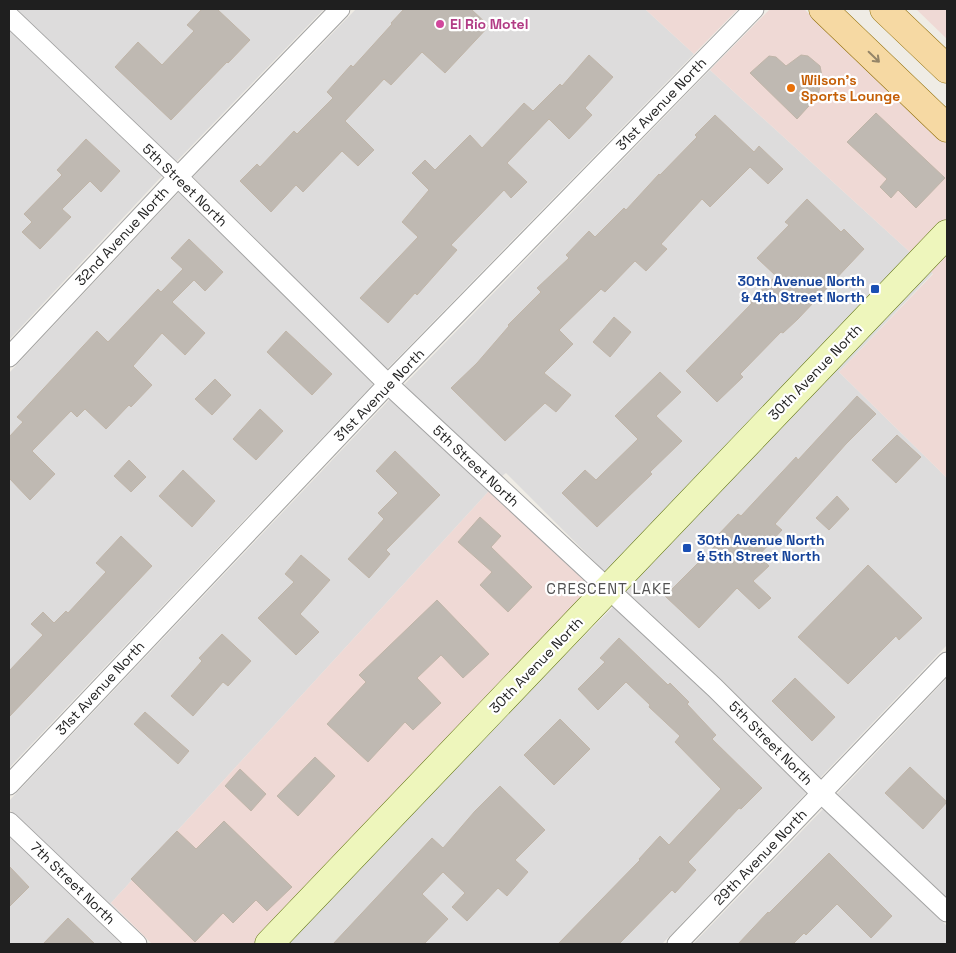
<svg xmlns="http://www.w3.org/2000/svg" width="956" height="953" viewBox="0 0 956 953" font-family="'Space Grotesk',sans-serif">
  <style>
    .residential { fill: #dddcdc }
    .commercial { fill: #efd9d5 }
    .building { fill: #bfb9b2; stroke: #c0b5a8 }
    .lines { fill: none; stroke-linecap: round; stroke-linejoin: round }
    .street-casing { stroke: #a3a3a3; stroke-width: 21 }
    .secondary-casing { stroke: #5d700b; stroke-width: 29 }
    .primary-casing { stroke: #906f09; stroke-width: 29 }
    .street { stroke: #fff; stroke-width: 19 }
    .secondary { stroke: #eef6bc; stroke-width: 28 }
    .primary { stroke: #f6d9a3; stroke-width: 28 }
    .oneway { stroke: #958568 }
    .hotel-dot { fill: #d1479c; stroke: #fff; stroke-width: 2 }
    .food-dot { fill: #e8710a; stroke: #fff; stroke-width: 2 }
    .transit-dot { fill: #1a4fb4; stroke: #fff; stroke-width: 2 }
    .labels { text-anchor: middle; stroke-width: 4.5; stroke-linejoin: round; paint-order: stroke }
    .hotel-label { font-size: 14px; font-weight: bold; fill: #b23c85; stroke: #fff; text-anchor: start }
    .food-label { font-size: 14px; font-weight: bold; fill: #c56008; stroke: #fff; text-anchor: start }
    .street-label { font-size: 14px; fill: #1f1f1f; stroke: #fff }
    .transit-label { font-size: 14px; font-weight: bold; fill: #164399; stroke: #fff; text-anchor: end }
    .neighbourhood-label { font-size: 15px; letter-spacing: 1px; fill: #525252; stroke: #fff }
  </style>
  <rect width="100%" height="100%" fill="#efece5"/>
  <path class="residential" d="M15,9H324L176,162Z
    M356,9H645L694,54L387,369L193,177Z
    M9,30L162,176L9,340Z
    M710,70L912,254L607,574L506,473L502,476L404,385Z
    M179,192L373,384L9,768V373Z
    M929,270L933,273L839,372L947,478V645L820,778L723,681L624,589Z
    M390,399L489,491L111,903L146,939L9,809V801Z
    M613,607L708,695L806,793L662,944H285L492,728Z
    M947,678V898L837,794Z
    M823,809L947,926V944H693Z
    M9,836L122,944H9Z"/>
  <path class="commercial" d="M645,9H738L694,54Z
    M770,9H804L947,144V218L912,254L710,70Z
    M916,9H947V39Z
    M947,251V478L839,372L933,274L929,270Z
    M489,491L593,589L253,944H152L111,903Z"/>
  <path class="building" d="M202,9H217L250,40L228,63L227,62L171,120L115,67L138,42L162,65L194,31L187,25Z
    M404,9H471L489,26L445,73L422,52L391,85L384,79L345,121L374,150L358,166L342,151L303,192L296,185L271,212L240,181L257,164L260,167L294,131L297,134L333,98L327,92L351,65L353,67L392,24L391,23Z
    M589,55L613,77L585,108L592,115L569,139L549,119L507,163L527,182L511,198L504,190L451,245L457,250L417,295L415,293L388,323L360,298L418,237L402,222L429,190L412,173L425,160L435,170L470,135L482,148L524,103L533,111L560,84L562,86Z
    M801,55L808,56L820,66L822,76L818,96L797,119L750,73L769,56L776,57L786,66Z
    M876,113L945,178L916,208L898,190L891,198L880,187L887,179L847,142Z
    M715,115L754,152L759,146L783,169L768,184L750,167L710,207L702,199L661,244L667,249L646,271L635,261L605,292L601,289L559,330L573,344L544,373L571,395L556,412L545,403L505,441L451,388L477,363L509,326L508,325L541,292L537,288L569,258L566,255L589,231L595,237L624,208L626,210L659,174L660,175L697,137L695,135Z
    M86,139L120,171L101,192L90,181L62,209L71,217L40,249L22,232L32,222L24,214L62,175L57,170Z
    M807,199L841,232L844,229L864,249L798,319L783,333L781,332L740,374L743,377L717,402L686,371L752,303L750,301L776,276L757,258L789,225L785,222Z
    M189,239L223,272L205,291L194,280L172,302L205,333L185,355L162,333L133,366L152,385L131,407L129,405L106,429L85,409L77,417L71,411L32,451L55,474L30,500L9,478V437L23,422L17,417L97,331L108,342L158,289L161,292L183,269L171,258Z
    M614,317L631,332L610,357L593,342Z
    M286,331L332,374L312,395L267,352Z
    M660,372L681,392L656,416L682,441L650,472L652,474L597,527L562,493L585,470L596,480L638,439L615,416Z
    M215,379L231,395L212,415L195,399Z
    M857,396L876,414L846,444L775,524L782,530L759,555L769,566L753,581L771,598L759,609L737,588L699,628L665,596L721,540L717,536L738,514L741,516L796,457L798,460Z
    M260,409L283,431L256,460L233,439Z
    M897,435L921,457L896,483L872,460Z
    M395,451L440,495L386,550L390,554L369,578L348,559L384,519L378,513L398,493L376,471Z
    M129,460L146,477L131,492L114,476Z
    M183,470L215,501L192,527L159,496Z
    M837,496L849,509L829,530L816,518Z
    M480,517L501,536L491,547L532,587L508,612L480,585L492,572L458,542Z
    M121,536L152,566L9,717V671L43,635L31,624L43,612L54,623L66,611L68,613L106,572L96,563Z
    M301,555L330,580L300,614L319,632L296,655L258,618L294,582L285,574Z
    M868,565L922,618L899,640L896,636L848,684L798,637Z
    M437,600L489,654L463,678L441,655L417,678L441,703L413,730L405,722L368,762L327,724L366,682L359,675Z
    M222,634L251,661L228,686L223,682L193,716L171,696L202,661L199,658Z
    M619,638L668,685L670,683L689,702L687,704L716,735L712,739L762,788L741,809L739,808L688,862L696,870L675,893L672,890L619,944H558L640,860L639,859L660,836L669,845L721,789L675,742L680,736L649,707L650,705L626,682L598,710L578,689L605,662L600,658Z
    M795,678L835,717L812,741L772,701Z
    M145,712L189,751L178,764L134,724Z
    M560,719L590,749L554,785L524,755Z
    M315,757L335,776L298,816L277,796Z
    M910,767L947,802L923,829L885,793Z
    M240,769L266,794L251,811L225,786Z
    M500,786L545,830L515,860L528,872L507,896L498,888L467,921L452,907L465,893L443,872L422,894L448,919L424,944H333L432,838L443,848L475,811Z
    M224,821L292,887L267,911L256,900L233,923L223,913L195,942L131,879L177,831L196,849Z
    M829,853L892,916L871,938L837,904L806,935L804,933L793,944H738L768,912L769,913Z
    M9,866L29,887L9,907Z
    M68,918L95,944H43Z"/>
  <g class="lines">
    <defs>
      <path id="street" d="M9,16L178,177L388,384L715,688L821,793L947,912
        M9,357L178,177L340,9
        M9,785L388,384L754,9
        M9,822L137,944
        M677,944L947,662"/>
      <path id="secondary" d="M269,944L947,234"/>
      <path id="primary" d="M823,9L947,128
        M884,9L947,69"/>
    </defs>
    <use href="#street" class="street-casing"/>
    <use href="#secondary" class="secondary-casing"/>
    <use href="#primary" class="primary-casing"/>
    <use href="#street" class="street"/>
    <use href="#secondary" class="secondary"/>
    <use href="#primary" class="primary"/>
  </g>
  <defs><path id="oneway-shaft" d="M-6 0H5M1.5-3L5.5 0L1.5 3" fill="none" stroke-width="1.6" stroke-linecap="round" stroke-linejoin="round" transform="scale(1.25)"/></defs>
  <use class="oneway" href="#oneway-shaft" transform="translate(874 57) rotate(44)"/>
  <circle class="hotel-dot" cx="440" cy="24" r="5"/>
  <circle class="food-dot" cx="791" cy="88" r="5"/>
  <g class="transit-dot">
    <rect x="870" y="284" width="10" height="10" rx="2.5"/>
    <rect x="682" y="543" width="10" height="10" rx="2.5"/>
  </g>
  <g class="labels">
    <g class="hotel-label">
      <text x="450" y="29">El Rio Motel</text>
    </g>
    <g class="food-label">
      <text x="801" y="85">Wilson's<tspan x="801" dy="16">Sports Lounge</tspan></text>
    </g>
    <g class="street-label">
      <text transform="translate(661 104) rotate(-46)" y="5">31st Avenue North</text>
      <text transform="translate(185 185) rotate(44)" y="5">5th Street North</text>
      <text transform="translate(122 236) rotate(-47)" y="5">32nd Avenue North</text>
      <text transform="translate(815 372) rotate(-46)" y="5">30th Avenue North</text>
      <text transform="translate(379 395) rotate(-46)" y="5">31st Avenue North</text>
      <text transform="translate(476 466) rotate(43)" y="5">5th Street North</text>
      <text transform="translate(536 665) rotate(-46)" y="5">30th Avenue North</text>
      <text transform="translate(100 688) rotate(-47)" y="5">31st Avenue North</text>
      <text transform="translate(771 743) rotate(45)" y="5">5th Street North</text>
      <text transform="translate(760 857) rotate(-46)" y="5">29th Avenue North</text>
      <text transform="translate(73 883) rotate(44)" y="5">7th Street North</text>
    </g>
    <g class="transit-label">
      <text x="865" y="286">30th Avenue North<tspan x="865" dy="16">&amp; 4th Street North</tspan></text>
      <text x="697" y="545" text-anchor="start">30th Avenue North<tspan x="697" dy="16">&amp; 5th Street North</tspan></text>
    </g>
    <g class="neighbourhood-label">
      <text x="609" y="594">CRESCENT LAKE</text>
    </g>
  </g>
  <rect width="956" height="953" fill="none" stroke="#1f1f1f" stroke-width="20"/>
</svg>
